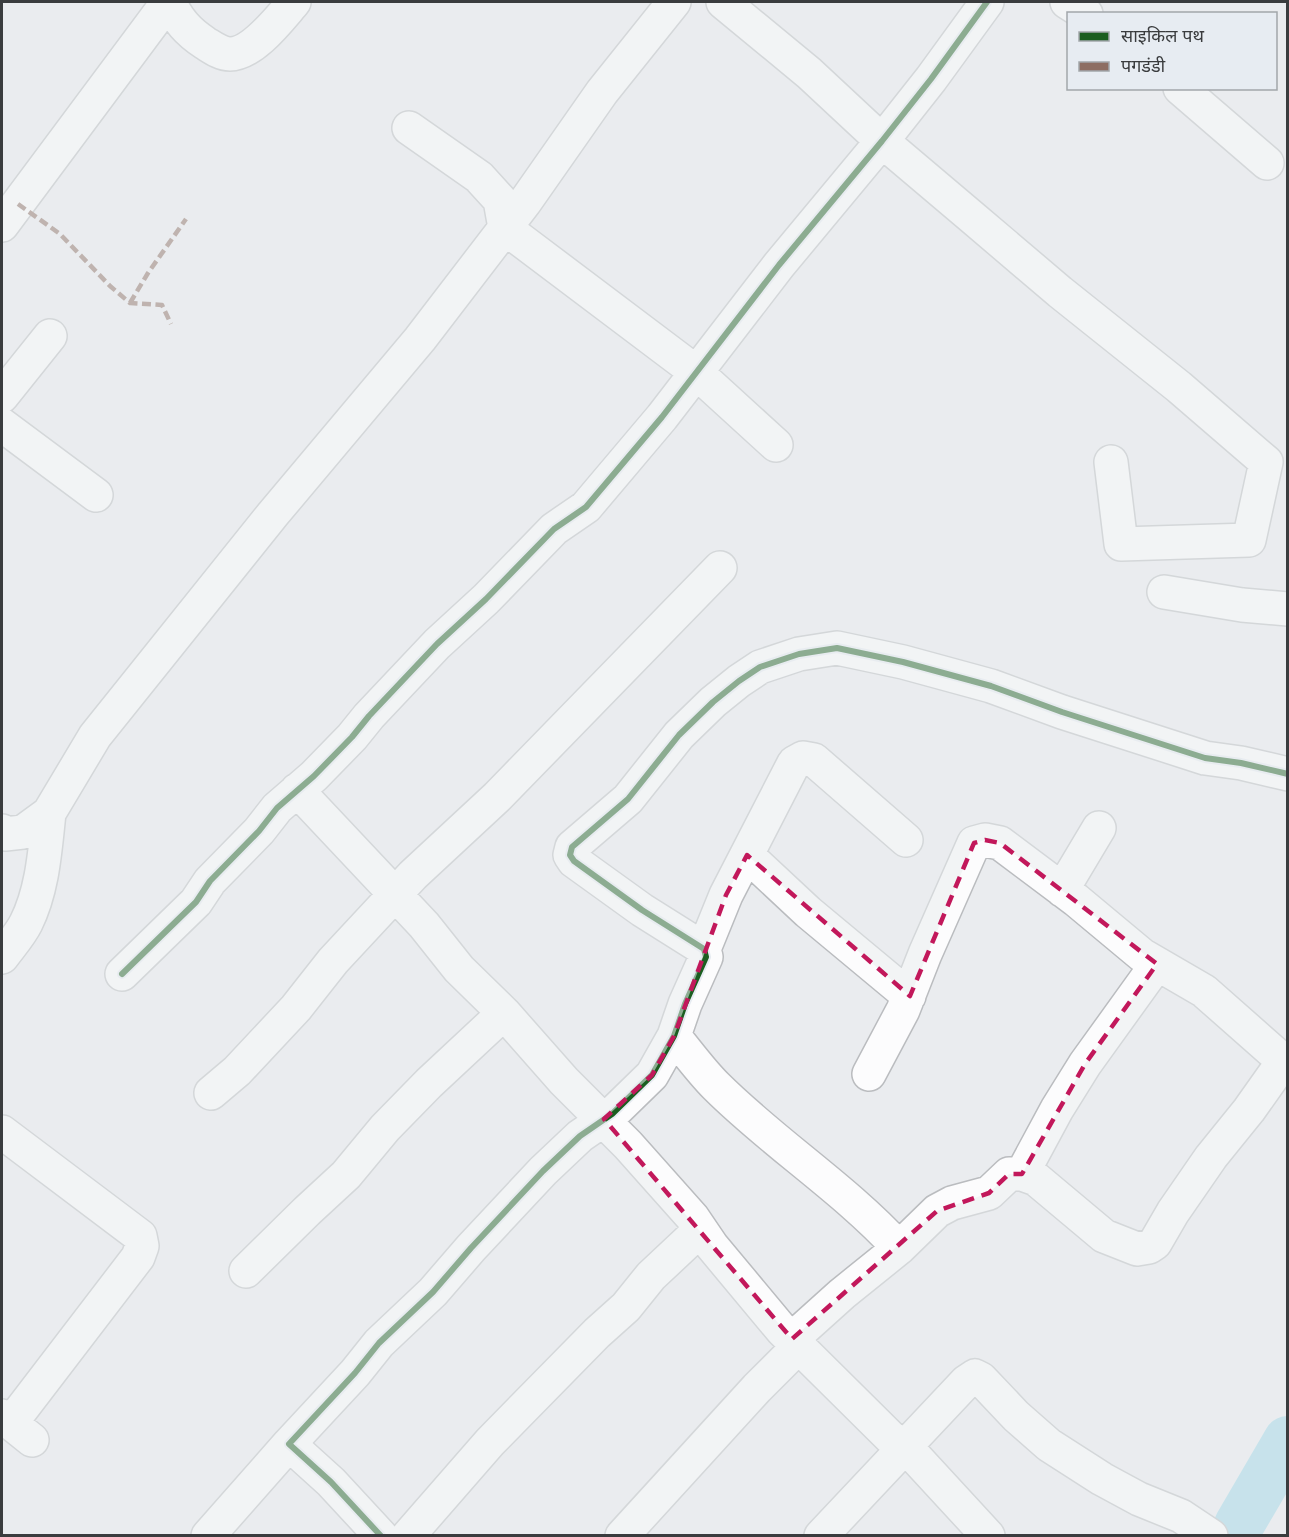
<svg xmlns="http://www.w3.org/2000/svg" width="1289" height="1537" viewBox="0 0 1289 1537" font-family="Quicksand,'Noto Sans Devanagari',sans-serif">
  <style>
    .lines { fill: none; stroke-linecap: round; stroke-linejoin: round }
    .river { stroke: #9ed6e7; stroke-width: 50 }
    .minor-casing { stroke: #babcbf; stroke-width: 36 }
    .minor { stroke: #fcfcfd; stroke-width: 33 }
    .quiet { stroke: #8d6e63; stroke-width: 4.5; stroke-dasharray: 9 4.5; stroke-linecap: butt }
    .cycleway-casing { stroke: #e7ecf2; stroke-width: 10 }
    .cycleway { stroke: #1b5e20; stroke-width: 6 }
    .marked { fill: none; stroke: #c2185b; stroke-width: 4.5; stroke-dasharray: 12 8; stroke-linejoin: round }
  </style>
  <rect width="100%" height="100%" fill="#eaecef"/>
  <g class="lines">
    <path class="river" d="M1239,1525L1288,1441"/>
    <defs>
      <path id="minor" d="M169,2C179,21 187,31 205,43C213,48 221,54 230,54C253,54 280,18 294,2
        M723,2L809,73L882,141L973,218L1060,292L1179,387L1266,462L1249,540L1121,544L1111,462
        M1067,2L1086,14
        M1180,88L1267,163
        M409,128L479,177L500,200L505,228L696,372L776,445
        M2,225L168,2
        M2,396L50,336
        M2,425L96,495
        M1164,592L1242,605L1288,609
        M297,790L424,925L459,969L504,1013L564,1081L628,1145L693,1218L712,1246L782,1330L890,1437L906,1447L988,1536
        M2,831L5,834L23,832L49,813L95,736L273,514L420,339L525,202L602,92L674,2
        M747,855L808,912L909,996
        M1062,890L1099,828
        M704,949L726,895L794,763L803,758L814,760L906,840
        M2,957C10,946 20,935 26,923C43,889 45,849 49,813
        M122,974L196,902L210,881L259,831L277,808L314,776L352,737L369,716L437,644L486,599L554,529L586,507L662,417L779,265L882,141L931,79L987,2
        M674,1036C688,1053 701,1071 716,1086C773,1143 844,1188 899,1248
        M869,1074L903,1010L925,954L974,843L985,840L1000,843L1076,900L1142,955L1204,991L1288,1065
        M211,1093L237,1071L296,1008L333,961L413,875L497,797L720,568
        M2,1132L140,1236L142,1246L138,1257L11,1423
        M1022,1174L1057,1109L1085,1064L1157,964
        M246,1271L307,1211L346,1175L385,1128L429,1083L504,1013
        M792,1339L842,1294L899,1248L937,1211L952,1203L989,1193L1009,1174H1022L1036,1179L1104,1236L1137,1249L1149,1247L1155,1243L1173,1212L1211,1157L1249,1110L1283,1062
        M2,1416L32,1440
        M208,1536L289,1444
        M381,1536L331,1482L289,1444L355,1373L379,1343L433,1292L471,1248L543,1171L580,1136L612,1114L652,1075L674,1036L685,1004L706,957L704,949L642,910L574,861L570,855L572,847L628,799L679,735L713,702L739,681L760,667L799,654L837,648L903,662L991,686L1062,712L1205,758L1241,763L1288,774
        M408,1536L490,1442L597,1333L626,1307L651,1276L700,1230
        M622,1536L757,1388L799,1346
        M821,1536L966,1382L975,1376L981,1379L1016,1416L1049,1445L1102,1479L1139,1499L1181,1516L1211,1536"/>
    </defs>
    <use href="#minor" class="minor-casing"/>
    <use href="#minor" class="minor"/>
    <path class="quiet" d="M18,204L60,234L110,286L130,303L162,305L171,324
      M130,303L148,273L186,219"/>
    <defs>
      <path id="cycleway" d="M122,974L196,902L210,881L259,831L277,808L314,776L352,737L369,716L437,644L486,599L554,529L586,507L662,417L779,265L882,141L931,79L987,2
        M381,1536L331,1482L289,1444L355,1373L379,1343L433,1292L471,1248L543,1171L580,1136L612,1114L652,1075L674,1036L685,1004L706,957L704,949L642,910L574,861L570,855L572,847L628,799L679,735L713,702L739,681L760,667L799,654L837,648L903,662L991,686L1062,712L1205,758L1241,763L1288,774"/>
    </defs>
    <use href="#cycleway" class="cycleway-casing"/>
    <use href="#cycleway" class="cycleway"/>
  </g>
  <path d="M0 0H1289V1537H0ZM985,840L1000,843L1157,964L1085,1064L1022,1174H1009L989,1193L937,1211L792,1339L604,1119L652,1075L674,1036L726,895L747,855L910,996L974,843Z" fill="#eaecef" fill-opacity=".55" fill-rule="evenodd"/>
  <path class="marked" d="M985,840L1000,843L1157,964L1085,1064L1022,1174H1009L989,1193L937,1211L792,1339L604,1119L652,1075L674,1036L726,895L747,855L910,996L974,843Z"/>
  <rect width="1289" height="1537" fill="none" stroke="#3a3c3e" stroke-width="6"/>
  <rect x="1067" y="12" width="210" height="78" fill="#e7ecf2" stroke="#a2a6aa" stroke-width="1.5"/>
  <rect x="1079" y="32" width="30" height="9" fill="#1b5e20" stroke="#a2a6aa" stroke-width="1.5"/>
  <text x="1121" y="42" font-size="18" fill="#3a3c3e">साइकिल पथ</text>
  <rect x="1079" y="62" width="30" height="9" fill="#8d6e63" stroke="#a2a6aa" stroke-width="1.5"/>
  <text x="1121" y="72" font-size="18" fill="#3a3c3e">पगडंडी</text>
</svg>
